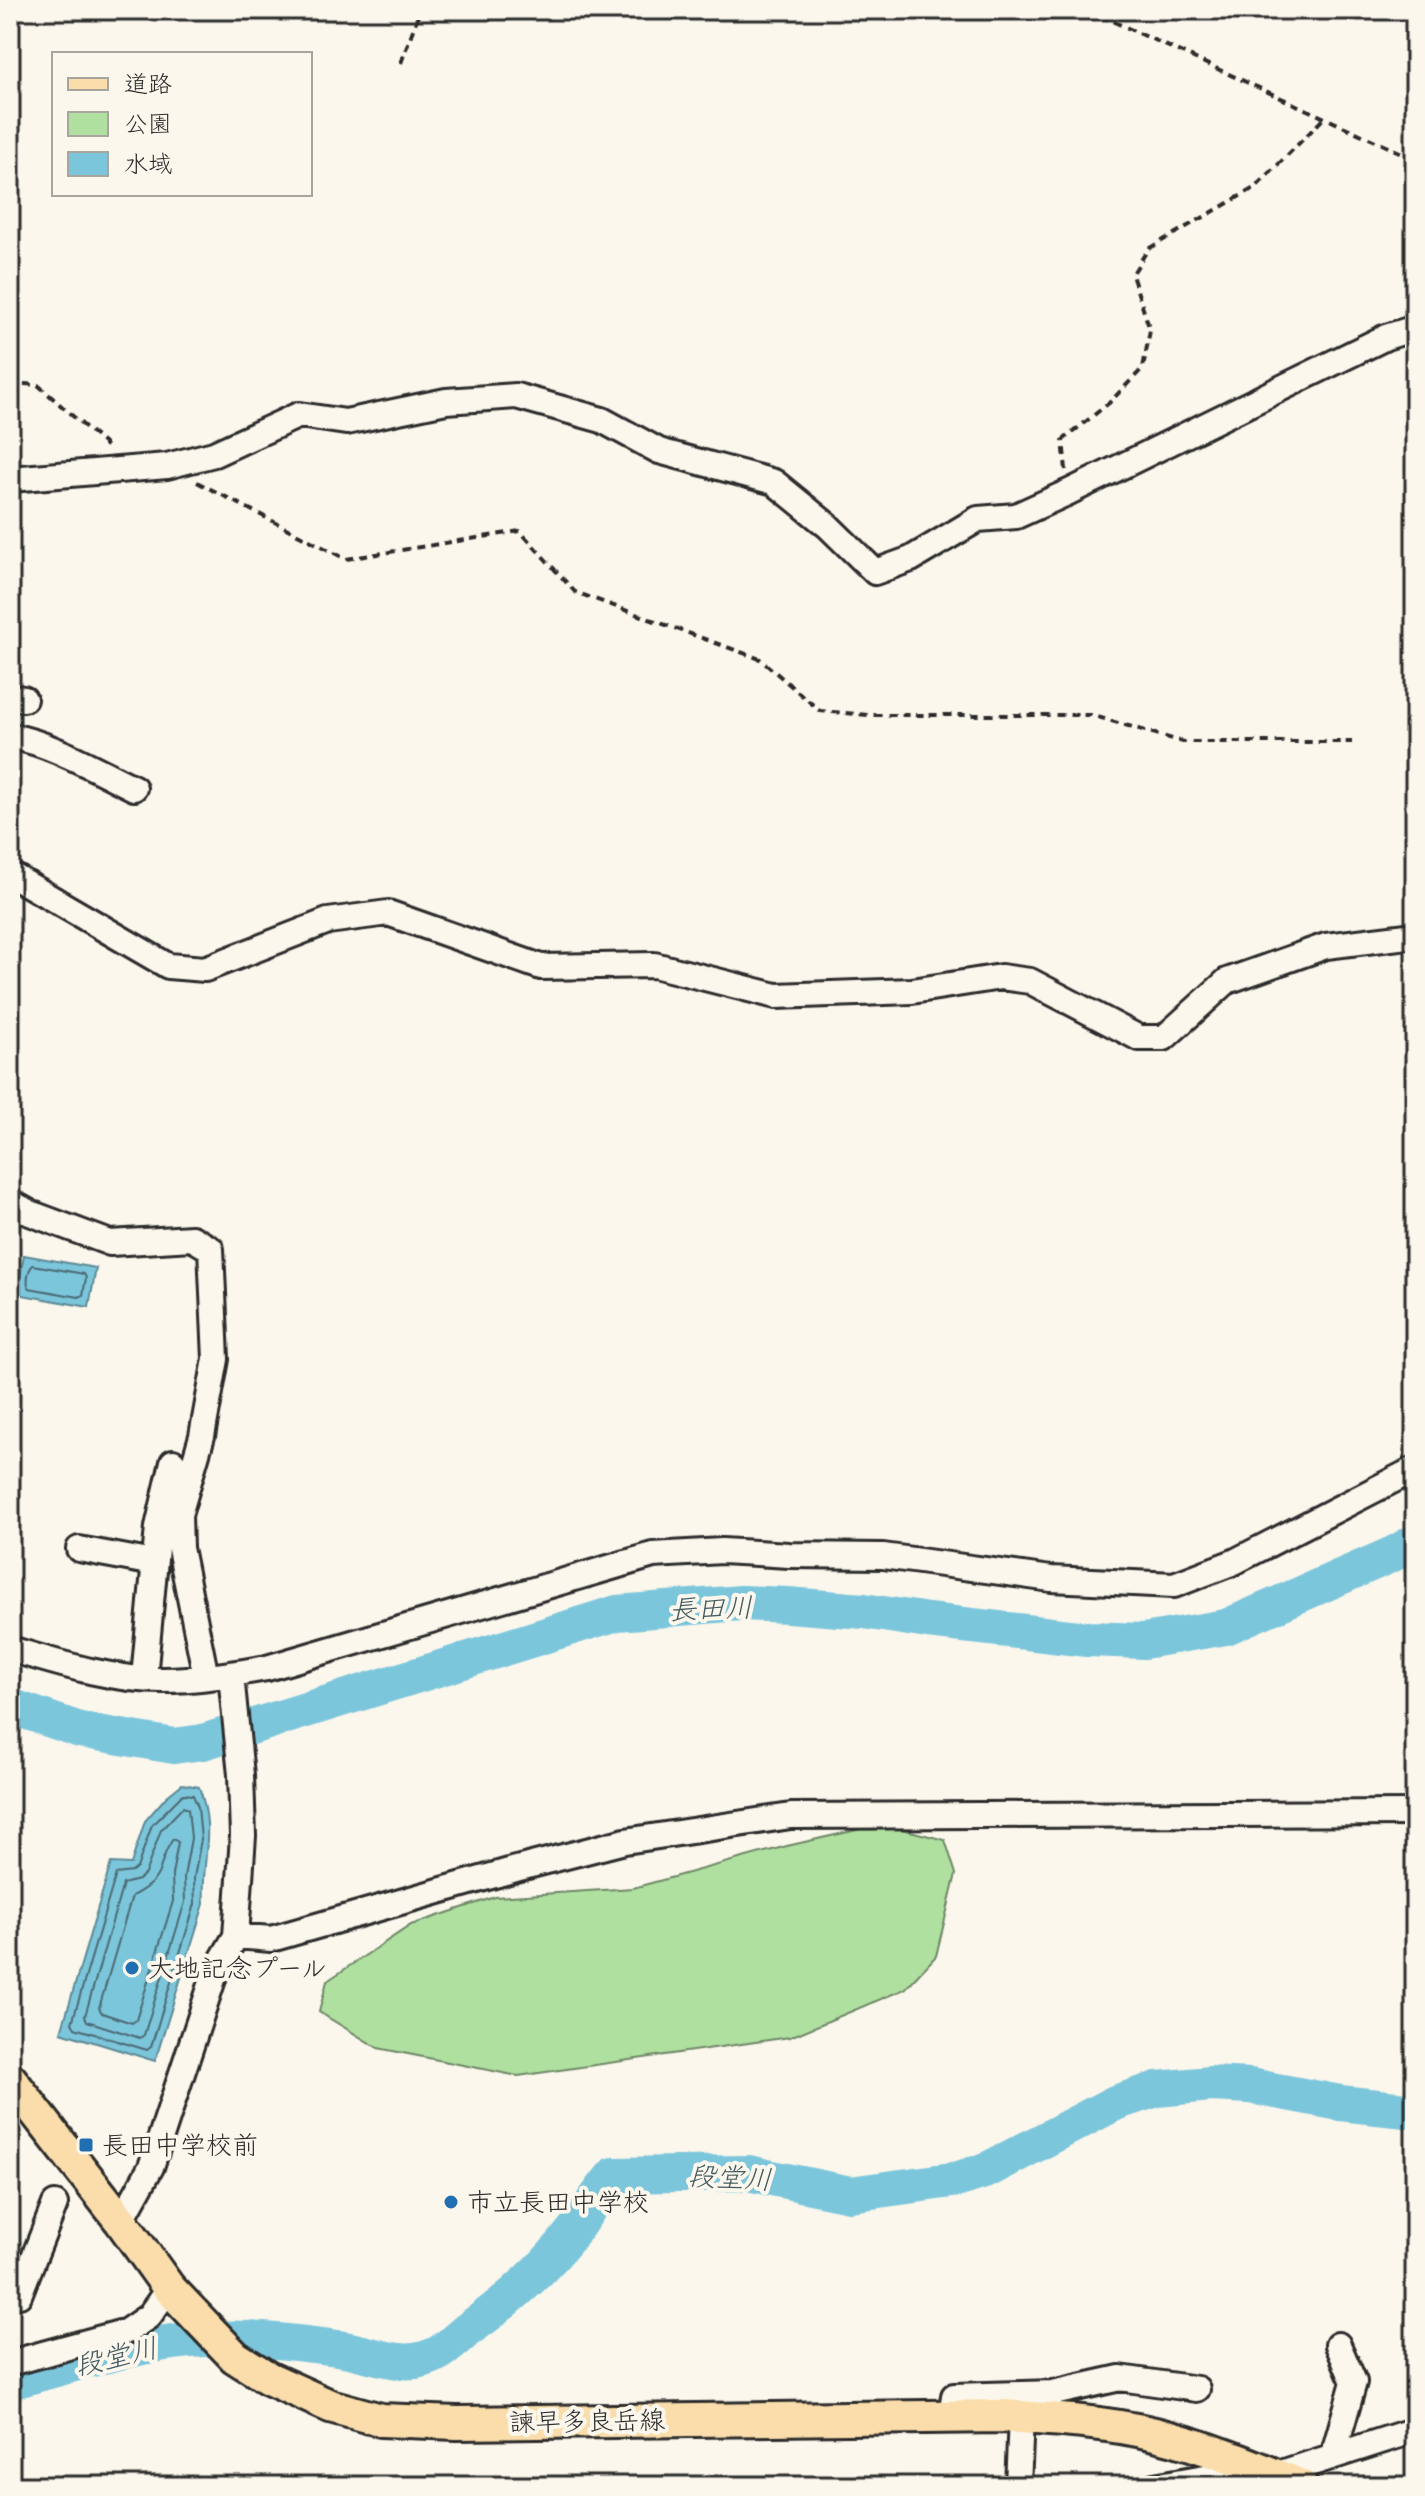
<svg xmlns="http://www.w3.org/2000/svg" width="1425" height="2496" viewBox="0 0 1425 2496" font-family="Mynerve,'Klee One',sans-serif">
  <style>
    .green { fill: #afe0a0; stroke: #6d8666; stroke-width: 2 }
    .water { fill: #7cc6dc; stroke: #5c8895; stroke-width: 2 }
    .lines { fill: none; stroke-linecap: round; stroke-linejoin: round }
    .shore { stroke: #4b6972; stroke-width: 2 }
    .river { stroke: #7cc6dc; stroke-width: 36 }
    .minor-casing { stroke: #2b2b2b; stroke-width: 30 }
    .major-casing { stroke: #2b2b2b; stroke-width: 38 }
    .path { stroke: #2b2b2b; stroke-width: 4; stroke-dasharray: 8 6; stroke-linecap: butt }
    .minor { stroke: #fbf7ec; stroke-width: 24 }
    .major { stroke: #faddab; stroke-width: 32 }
    .poi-dot { fill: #1f6fb2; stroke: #fbf7ec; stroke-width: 3 }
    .labels { text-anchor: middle; stroke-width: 8; stroke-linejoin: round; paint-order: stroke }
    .poi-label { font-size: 26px; fill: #2b2b2b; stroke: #fbf7ec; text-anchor: start }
    .street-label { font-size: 26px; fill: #2b2b2b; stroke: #fbf7ec }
    .water-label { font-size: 28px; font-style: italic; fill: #435a60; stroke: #fbf7ec }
  </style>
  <rect width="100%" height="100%" fill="#fbf7ec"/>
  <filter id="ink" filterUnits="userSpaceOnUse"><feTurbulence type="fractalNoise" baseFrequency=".0125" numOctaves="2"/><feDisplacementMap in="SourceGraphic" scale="16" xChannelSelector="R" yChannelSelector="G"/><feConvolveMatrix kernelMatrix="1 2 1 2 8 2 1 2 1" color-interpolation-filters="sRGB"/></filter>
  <g filter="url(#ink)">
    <path class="green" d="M883,1824L945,1840L956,1874L936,1956L905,1989L790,2037L518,2076L378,2048L319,2012L327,1981L411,1925L495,1897L633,1888L787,1846Z"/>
    <path class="water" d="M24,1255L96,1268L89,1307L17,1294Z
      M182,1784L199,1787C216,1832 201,1859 204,1904L155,2061L61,2032L111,1863L131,1864L145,1821L166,1797Z"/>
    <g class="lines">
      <path class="shore" d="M33,1265L84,1274L86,1278L83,1295L79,1297L29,1288C26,1283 28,1269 33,1265Z
        M183,1794L193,1795L198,1807L201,1839L194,1878L195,1904L151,2047L147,2050L75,2028L72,2023L116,1874L132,1872L137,1868L152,1825Z
        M183,1807L188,1809L191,1838L184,1877L185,1902L144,2035L140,2038L87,2021L85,2016L123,1884L138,1880L145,1874L161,1830Z
        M173,1839L178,1842L172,1875L173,1901L136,2020L132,2023L102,2013L99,2008L132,1896C171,1875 153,1868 173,1839Z"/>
      <path class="river" d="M10,1706L80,1730L174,1746L203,1742L617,1613L741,1603L788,1605L864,1611L928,1621L1087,1639L1144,1641L1226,1627L1393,1554L1415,1542
        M10,2382C73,2365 139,2342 205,2339C249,2337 293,2342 337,2348C373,2352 403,2372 437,2354C449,2348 459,2336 470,2328C509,2300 546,2268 575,2229C588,2210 599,2192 614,2175L748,2173L850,2194L959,2179L987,2170L1115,2103L1157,2089L1211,2084L1250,2086L1340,2103L1415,2111"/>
      <defs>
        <path id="minor" d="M10,479L167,466L214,454L299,415L346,422L446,401L516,396L602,420L659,451L774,482L828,526L875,572L911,559L978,519L1016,516L1069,492L1386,337L1415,328
          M10,697L24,699
          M10,736C53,744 95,769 134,788
          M10,874L168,966L205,969L328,921L388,913L541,967L654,965L776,996L912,991L1001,977L1030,981L1139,1038H1164L1227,981L1326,946L1415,935
          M10,1202L30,1213L110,1243L192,1238L211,1249L216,1359L202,1436L179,1515L180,1548L206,1677
          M79,1549L154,1563
          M10,1649C58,1663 111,1680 162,1680C197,1680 232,1674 267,1668L653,1555L722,1551L789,1555L883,1556L1051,1579L1174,1585L1234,1562L1415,1469
          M144,1678L158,1527L173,1462
          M236,1936L271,1939L516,1869L625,1841L791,1816L1415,1813
          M121,2221L151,2167L216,1970L236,1936L243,1836L241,1775L231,1675
          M10,2296L19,2295L55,2204
          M10,2363L127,2331L149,2316L169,2288
          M951,2417L954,2396L1053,2393L1120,2378L1197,2389
          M1333,2456L1354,2382L1338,2345
          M1275,2475L1415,2430
          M1018,2486L1021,2417
          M1154,2486L1256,2468"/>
        <path id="major" d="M10,2079L121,2221L169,2288L235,2357L268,2378L330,2406L381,2420L457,2423L1002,2416C1053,2419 1105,2422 1155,2434C1205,2446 1254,2466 1301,2486"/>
      </defs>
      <use href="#minor" class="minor-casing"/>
      <use href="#major" class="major-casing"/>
      <path class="path" d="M1088,10L1415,159
        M401,63L420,10
        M10,383L38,385L111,450
        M1066,470L1063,440L1109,403L1143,368L1150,330L1132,275L1148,249L1256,187L1323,119
        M197,482L346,559L520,531L575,592L760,659L820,711L869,715H1091L1183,742H1352"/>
      <use href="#minor" class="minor"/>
      <use href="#major" class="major"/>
    </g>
  </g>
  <g class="poi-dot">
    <circle cx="132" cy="1968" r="8"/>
    <rect x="78" y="2137" width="16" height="16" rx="4"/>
    <circle cx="451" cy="2202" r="8"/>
  </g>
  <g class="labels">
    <g class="poi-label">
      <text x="148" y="1977">大地記念プール</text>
      <text x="102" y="2154">長田中学校前</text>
      <text x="467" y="2211">市立長田中学校</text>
    </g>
    <g class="street-label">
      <text transform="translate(587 2421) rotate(-1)" y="9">諫早多良岳線</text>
    </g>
    <g class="water-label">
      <text transform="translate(711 1608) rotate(-2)" y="10">長田川</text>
      <text transform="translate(730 2177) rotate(3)" y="10">段堂川</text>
      <text transform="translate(116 2356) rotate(-13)" y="10">段堂川</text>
    </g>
  </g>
  <rect width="1425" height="2496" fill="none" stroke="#fbf7ec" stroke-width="40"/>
  <rect x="20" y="20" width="1385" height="2456" fill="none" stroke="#2b2b2b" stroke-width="3" filter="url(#ink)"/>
  <rect x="52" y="52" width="260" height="144" fill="#fbf7ec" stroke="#a8a59f" stroke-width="2"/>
  <rect x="68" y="78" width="40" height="12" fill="#faddab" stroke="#a8a59f" stroke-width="2"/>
  <text x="124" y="92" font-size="24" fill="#2b2b2b">道路</text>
  <rect x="68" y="112" width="40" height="24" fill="#afe0a0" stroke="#a8a59f" stroke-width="2"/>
  <text x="124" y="132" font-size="24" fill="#2b2b2b">公園</text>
  <rect x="68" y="152" width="40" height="24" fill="#7cc6dc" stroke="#a8a59f" stroke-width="2"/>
  <text x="124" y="172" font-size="24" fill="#2b2b2b">水域</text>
</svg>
